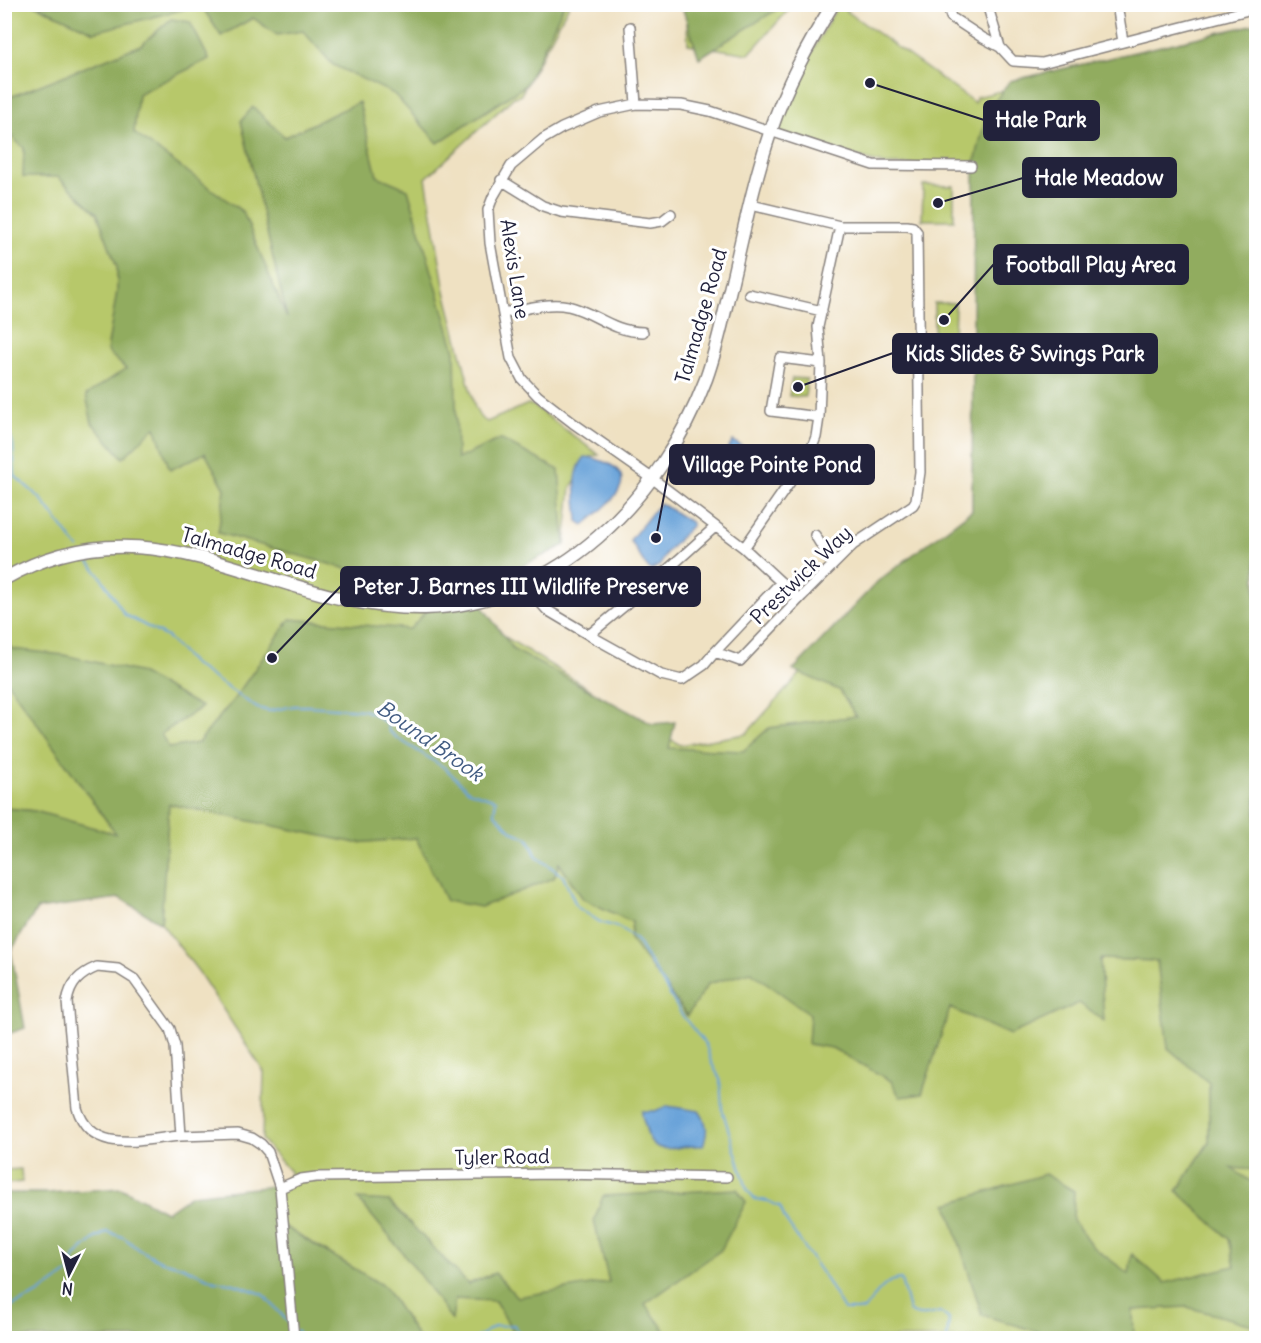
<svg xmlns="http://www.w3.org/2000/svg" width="1261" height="1343" viewBox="0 0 1261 1343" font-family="Delius,sans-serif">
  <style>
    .green { fill: #b7c86b; stroke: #6c7553; stroke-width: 1.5 }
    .forest { fill: #91ac5f; stroke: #5a674d; stroke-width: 1.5 }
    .water { fill: #69a3d9; stroke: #46628a; stroke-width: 1.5 }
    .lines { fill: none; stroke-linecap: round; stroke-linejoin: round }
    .stream { stroke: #69a3d9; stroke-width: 2 }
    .minor-casing { stroke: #88827e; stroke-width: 12 }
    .tertiary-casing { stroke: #88827e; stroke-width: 15 }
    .minor { stroke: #fff; stroke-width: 9 }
    .tertiary { stroke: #fff; stroke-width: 12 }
    .labels { text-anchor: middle; stroke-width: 6; stroke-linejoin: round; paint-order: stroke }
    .street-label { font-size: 20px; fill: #22223b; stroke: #fff }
    .water-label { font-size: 21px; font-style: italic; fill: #425c82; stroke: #fff }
    .leader { fill: none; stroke: #22223b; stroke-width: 2 }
    .callout-dot { fill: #22223b; stroke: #fff; stroke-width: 2 }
    .callout { fill: #22223b; stroke: #22223b; stroke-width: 2 }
    .callout-label { font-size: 21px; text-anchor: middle; font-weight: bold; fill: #fff }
  </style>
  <rect width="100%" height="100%" fill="#fff"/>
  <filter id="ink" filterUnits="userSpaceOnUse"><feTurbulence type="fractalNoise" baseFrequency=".0167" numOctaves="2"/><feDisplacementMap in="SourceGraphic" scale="12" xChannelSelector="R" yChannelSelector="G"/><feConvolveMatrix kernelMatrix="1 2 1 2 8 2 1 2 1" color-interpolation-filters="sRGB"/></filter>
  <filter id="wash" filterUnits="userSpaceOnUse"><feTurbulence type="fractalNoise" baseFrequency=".008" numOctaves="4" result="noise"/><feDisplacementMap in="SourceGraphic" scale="24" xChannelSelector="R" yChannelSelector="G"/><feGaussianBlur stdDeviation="1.35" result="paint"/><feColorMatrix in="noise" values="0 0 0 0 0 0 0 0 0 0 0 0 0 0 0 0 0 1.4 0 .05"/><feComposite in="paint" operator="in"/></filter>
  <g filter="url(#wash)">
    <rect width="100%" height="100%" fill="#efe1c2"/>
    <path class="green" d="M5,5H569L520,96L514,97L426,178L445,291L475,408L480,417L487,422L528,404L534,406L599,455L592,456L571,487L565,545L561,500L439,596L680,745L746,734L882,583L972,515L975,164L885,165L771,132L785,100L838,5L975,103L976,97L1256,28V1338H418L385,1287L275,1221L279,1187L291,1173L262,1140L264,1072L198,971L161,923L162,915L35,811L5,808Z
      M686,5H793L749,54L688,44Z
      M923,185L954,186V220H922Z
      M934,303H955L954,338L934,337Z
      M792,378L807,379L805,397L789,396Z
      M21,1169L22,1182L5,1184V1170Z"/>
    <path class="forest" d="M681,4H784V5L699,58Z
      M35,5H564L526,85L438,143L394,94L333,65L303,31L277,35L253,18L221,36L201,5L94,32Z
      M171,19L190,22L209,59L138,94L134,133L243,212L287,318L241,121L253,107L285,137L359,102L377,176L408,189L455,351L457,459L500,439L559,470L565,545L471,591L514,650L652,724L675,722L669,748L743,751L769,728L856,716L839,690L793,670L878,581L972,510L974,166L987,112L1010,81L1256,24V1170L1231,1168L1256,1185V1326L1187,1307L1133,1310L1134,1338H1058L982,1315L947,1204L1045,1174L1074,1191L1073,1220L1092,1246L1129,1274L1132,1254L1165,1283L1235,1266L1229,1239L1177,1191L1209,1142V1083L1168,1048L1157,961L1100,959L1104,1021L1079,1003L1010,1035L950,1008L922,1094L900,1097L891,1081L832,1048L808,1044L810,1014L751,972L708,984L687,1016L630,939L632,922L583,899L559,863L554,878L481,907L446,901L416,838L356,843L169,804L161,923L120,898L37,909L11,951L25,1028L5,1035V808L35,811L116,834L5,679L4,638L12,649L64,655L138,672L202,707L161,734L169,748L198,743L234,699L290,619L410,629L440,595L218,533L225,489L205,453L170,470L155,427L123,458L92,423L86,395L126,369L107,351L117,291V267L97,213L58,177H23L24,148L5,131V99L141,45Z
      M274,1186L279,1187L275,1221L385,1287L418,1338H5V1193H47L121,1188L166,1212L191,1195Z
      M737,1189L746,1202L721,1250L645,1304L667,1333L711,1338H517L495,1301L455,1299L452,1320L411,1263L358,1199L389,1201L468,1284L495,1273L517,1297L609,1282L594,1221L603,1196Z"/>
    <path class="water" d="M733,441L755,454L736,481L716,469Z
      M585,457C594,457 603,461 611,465C642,483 598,512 584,525L578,521C577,501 570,473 585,457Z
      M660,503L692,523V525L667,552L660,565L651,570L646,566L630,540Z
      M667,1106L699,1111C708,1123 708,1132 703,1146C681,1143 653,1162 646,1129C645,1122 641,1118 642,1111H655Z"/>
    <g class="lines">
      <path class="stream" d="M4,418L13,443L15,476L41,499L78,548
        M85,557L101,577L125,615L167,637L192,663L257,708L269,711L294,706H309L363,710L372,713L387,724L389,731L397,738L445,768L469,791L496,800L494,813L513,832L528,838L537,857L563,876L577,907L600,922L620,928L637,941L682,1015L706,1045L711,1062L720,1079L722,1109L747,1189L754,1199L768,1201L780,1207L786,1221L824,1276L844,1310H864C874,1298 884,1279 901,1279L909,1311C918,1318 930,1315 940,1312L949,1319L947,1338
        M4,1310L38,1294L69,1272L75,1256L94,1239L107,1232L123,1237L140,1250L161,1261L181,1266L215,1281L231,1283L263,1294L288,1322
        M296,1331L303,1338
        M476,1338L495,1326L514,1325L523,1338"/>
    </g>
  </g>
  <g filter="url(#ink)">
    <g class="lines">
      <defs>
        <path id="minor" d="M947,4L951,17L983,38L1000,47L1013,61L1042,63L1256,8
          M987,4L1000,47
          M1117,4L1123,42
          M630,27L636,104
          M501,180L543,206L561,212L650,223L662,221L671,214
          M749,294L822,311
          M504,313C524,309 548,302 568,306C597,313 610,331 643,332
          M819,417L771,411L780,358L821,363
          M815,535L833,565
          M744,548L809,455L816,437L819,417L821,363L818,327L840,226
          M528,583L538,600L547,610L589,635L661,675L682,680L704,665L715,652L740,661L802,596L853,545L913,505L916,500L920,472L917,232L913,227L907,226H840L751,205
          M799,599L744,548L653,479L573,423L538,396L522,379L511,358L490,243L488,210L493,197L511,166L543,139L562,128L599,112L636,104L681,105L710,111L873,165L971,166
          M589,635L657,579L715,527
          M715,652L781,582
          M97,967L118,969L134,979L170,1029L175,1046L181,1136C142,1139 92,1156 77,1108L67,1002C70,983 80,974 97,967Z
          M181,1136L238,1134L252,1138L261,1144L268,1152L280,1188L294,1338
          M280,1188L301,1179L316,1177L556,1174L727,1177"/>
        <path id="tertiary" d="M4,579C157,491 274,611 425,608C558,604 661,498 706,379C715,354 721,328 727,302C741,245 752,186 771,130C786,85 808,45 833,4"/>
      </defs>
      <use href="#minor" class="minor-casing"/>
      <use href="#tertiary" class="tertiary-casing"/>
      <use href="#minor" class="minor"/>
      <use href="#tertiary" class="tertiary"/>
    </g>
  </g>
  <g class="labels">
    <g class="street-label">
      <text transform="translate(515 269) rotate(81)" y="7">Alexis Lane</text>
      <text transform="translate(701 316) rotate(-74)" y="7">Talmadge Road</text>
      <text transform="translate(249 553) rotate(16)" y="7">Talmadge Road</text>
      <text transform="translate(801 575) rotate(-44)" y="7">Prestwick Way</text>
      <text transform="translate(502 1157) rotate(-1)" y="7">Tyler Road</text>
    </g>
    <g class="water-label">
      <text transform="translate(430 741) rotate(35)" y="7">Bound Brook</text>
    </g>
  </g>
  <path class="leader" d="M870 83L984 120M938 203L1023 178M944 320L994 264M798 387L893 353M656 538L670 464M272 658L341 586"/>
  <g class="callout-dot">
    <circle cx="870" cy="83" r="6"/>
    <circle cx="938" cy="203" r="6"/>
    <circle cx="944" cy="320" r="6"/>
    <circle cx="798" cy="387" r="6"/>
    <circle cx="656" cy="538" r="6"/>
    <circle cx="272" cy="658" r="6"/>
  </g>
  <g class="callout">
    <rect x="984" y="101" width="115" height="39" rx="6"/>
    <rect x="1023" y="158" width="153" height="39" rx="6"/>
    <rect x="994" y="245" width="194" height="39" rx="6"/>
    <rect x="893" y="334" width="264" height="39" rx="6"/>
    <rect x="670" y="445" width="204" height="39" rx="6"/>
    <rect x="341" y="567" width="359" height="39" rx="6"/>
  </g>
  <g class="callout-label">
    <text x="1041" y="127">Hale Park</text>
    <text x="1099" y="185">Hale Meadow</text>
    <text x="1091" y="272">Football Play Area</text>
    <text x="1025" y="361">Kids Slides &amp; Swings Park</text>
    <text x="772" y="472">Village Pointe Pond</text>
    <text x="521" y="594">Peter J. Barnes III Wildlife Preserve</text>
  </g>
  <rect width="1261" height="1343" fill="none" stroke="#fff" stroke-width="24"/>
  <g transform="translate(69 1274) rotate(186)" stroke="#ffffff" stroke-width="4.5" paint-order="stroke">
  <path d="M0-4.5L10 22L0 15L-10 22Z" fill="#22223b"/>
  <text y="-9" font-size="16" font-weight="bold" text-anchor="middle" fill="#22223b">N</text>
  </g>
</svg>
